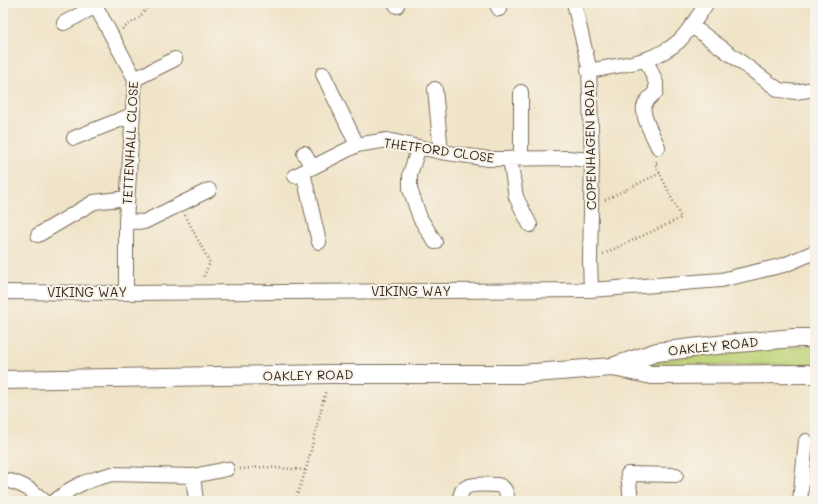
<svg xmlns="http://www.w3.org/2000/svg" width="818" height="504" viewBox="0 0 818 504" font-family="Mali,sans-serif">
  <style>
    .green { fill: #bdd276; stroke: #7c7e4a }
    .lines { fill: none; stroke-linecap: round; stroke-linejoin: round }
    .minor-casing { stroke: #7a6b5a; stroke-width: 16 }
    .major-casing { stroke: #7a6b5a; stroke-width: 20 }
    .path { stroke: #7a6b5a; stroke-width: 2.5; stroke-dasharray: 1 3; stroke-linecap: butt }
    .minor { stroke: #fff; stroke-width: 14 }
    .major { stroke: #fff; stroke-width: 18 }
    .labels { text-anchor: middle; stroke-width: 4; stroke-linejoin: round; paint-order: stroke }
    .street-label { font-size: 13px; fill: #3b2a1e; stroke: #f7f3e8 }
  </style>
  <rect width="100%" height="100%" fill="#f7f3e8"/>
  <filter id="ink" filterUnits="userSpaceOnUse"><feTurbulence type="fractalNoise" baseFrequency=".025" numOctaves="2"/><feDisplacementMap in="SourceGraphic" scale="8" xChannelSelector="R" yChannelSelector="G"/><feConvolveMatrix kernelMatrix="1 2 1 2 8 2 1 2 1" color-interpolation-filters="sRGB"/></filter>
  <filter id="wash" filterUnits="userSpaceOnUse"><feTurbulence type="fractalNoise" baseFrequency=".012" numOctaves="4" result="noise"/><feDisplacementMap in="SourceGraphic" scale="16" xChannelSelector="R" yChannelSelector="G"/><feGaussianBlur stdDeviation="0.9" result="paint"/><feColorMatrix in="noise" values="0 0 0 0 0 0 0 0 0 0 0 0 0 0 0 0 0 1.4 0 .05"/><feComposite in="paint" operator="in"/></filter>
  <g filter="url(#wash)">
    <rect width="100%" height="100%" fill="#f0e4c8"/>
    <path class="green" d="M815,346V365H631L733,350Z"/>
  </g>
  <g filter="url(#ink)">
    <g class="lines">
      <defs>
        <path id="minor" d="M94,3L135,79L126,221V292
          M395,3L397,6
          M496,3L499,9
          M574,3L589,67L592,160L590,260L591,290
          M64,23L96,6
          M692,26L779,90L796,92L814,89
          M646,59L656,83V92C651,96 645,101 644,107C642,118 654,137 658,147
          M588,71C619,65 655,63 679,41C690,30 698,16 707,3
          M323,74L357,145
          M135,79L175,59
          M435,89L441,152
          M74,138L132,115
          M419,147L410,174V189L420,218L435,242
          M304,153L312,167
          M521,158V92
          M510,159L516,197L530,225
          M303,172L319,242
          M295,176L357,145L387,140L441,152L489,159L567,158L592,160
          M126,221L144,222L209,190
          M38,235L94,202L127,198
          M3,292L122,293L591,290L721,280L784,265L815,252
          M193,476L196,501
          M3,480C20,482 32,490 44,501
          M55,501L71,489L83,483L98,478L112,474L193,476L227,469
          M460,501C461,498 460,494 462,491C467,482 489,485 497,485C505,486 508,494 507,501
          M631,501L628,474L676,475
          M800,501L806,441"/>
        <path id="major" d="M613,367L652,375L815,374
          M3,380L330,374H521L612,367L657,352L726,344L794,338H815"/>
      </defs>
      <use href="#minor" class="minor-casing"/>
      <use href="#major" class="major-casing"/>
      <path class="path" d="M122,29L139,18L151,3
        M605,200L660,173
        M185,215L210,263L204,275V279
        M603,254L681,218L655,163L659,161
        M240,469L264,467L306,470
        M295,501L306,470L326,390"/>
      <use href="#minor" class="minor"/>
      <use href="#major" class="major"/>
    </g>
  </g>
  <g class="labels">
    <g class="street-label">
      <text transform="translate(130 143) rotate(-87)" y="5">TETTENHALL CLOSE</text>
      <text transform="translate(590 145) rotate(-91)" y="5">COPENHAGEN ROAD</text>
      <text transform="translate(439 150) rotate(8)" y="5">THETFORD CLOSE</text>
      <text x="411" y="296">VIKING WAY</text>
      <text x="87" y="297">VIKING WAY</text>
      <text transform="translate(713 346) rotate(-6)" y="5">OAKLEY ROAD</text>
      <text transform="translate(308 375) rotate(-1)" y="5">OAKLEY ROAD</text>
    </g>
  </g>
  <rect width="818" height="504" fill="none" stroke="#f7f3e8" stroke-width="16"/>
</svg>
